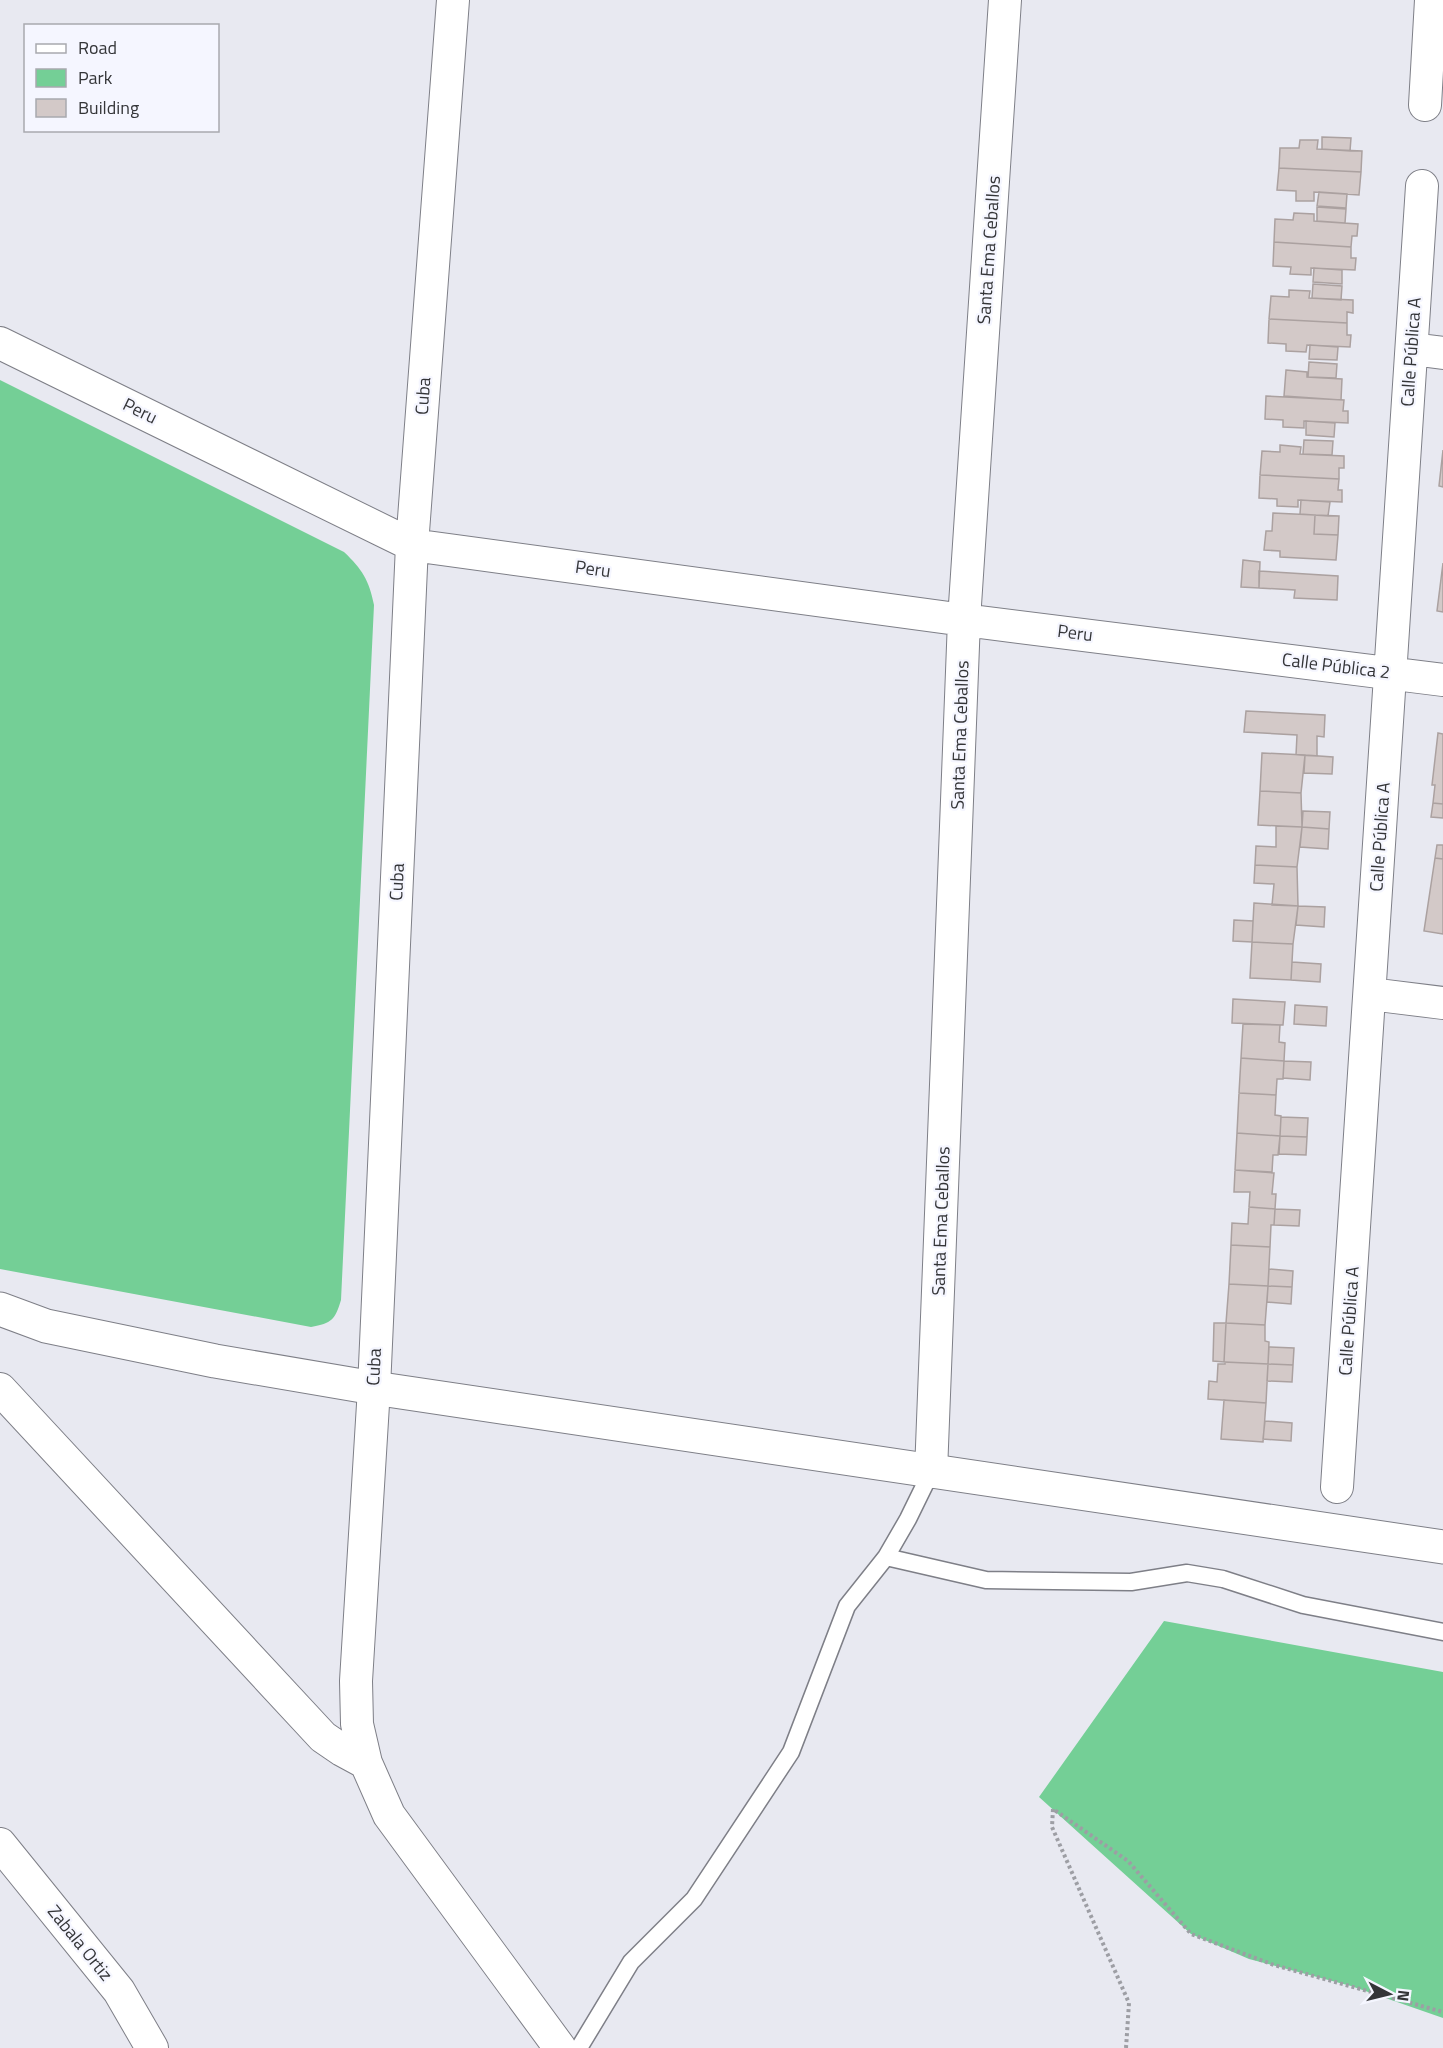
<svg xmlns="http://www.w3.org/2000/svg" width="1443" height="2048" viewBox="0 0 1443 2048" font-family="'Titillium Web',sans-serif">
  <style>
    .green { fill: #74cf96 }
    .building { fill: #d3c9c8; stroke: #aba1a0; stroke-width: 1.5 }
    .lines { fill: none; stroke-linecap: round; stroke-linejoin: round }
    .service-casing { stroke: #7e7f87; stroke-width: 19 }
    .minor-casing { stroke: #7e7f87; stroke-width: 34 }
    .tertiary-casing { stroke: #7e7f87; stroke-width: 35 }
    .path { stroke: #9d9ea4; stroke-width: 4; stroke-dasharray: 3 3; stroke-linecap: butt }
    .service { stroke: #fff; stroke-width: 16 }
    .minor { stroke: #fff; stroke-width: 32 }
    .tertiary { stroke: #fff; stroke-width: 33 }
    .labels { text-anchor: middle; stroke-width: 4.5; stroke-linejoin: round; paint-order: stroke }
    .street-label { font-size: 18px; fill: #343538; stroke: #f5f6ff }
  </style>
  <rect width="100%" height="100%" fill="#e8e9f1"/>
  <path class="green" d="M0,380L344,552C362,569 369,580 374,605L341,1300C335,1320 332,1323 311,1327L0,1269Z
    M1164,1621L1443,1672V2018L1351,1986L1249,1959L1191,1934L1039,1797Z"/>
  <path class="building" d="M1322,137L1351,138L1350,151L1322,149Z
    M1300,140H1318L1317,149L1362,151L1361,172L1279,168L1280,148H1299Z
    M1279,168L1361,172L1359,195L1314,192V201H1296V191L1277,190Z
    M1319,192L1347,194L1346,208L1317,206Z
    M1317,207L1346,209L1345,223L1317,221Z
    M1294,213L1314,214V221L1358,224L1357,236H1352L1351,247L1274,242L1275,219L1293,220Z
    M1274,242L1351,247V258H1356L1355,270L1311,268V275L1290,274L1291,267L1273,266Z
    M1314,268L1342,270V284L1313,282Z
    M1313,284L1342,286L1341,300L1312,298Z
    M1289,290L1310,291L1309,298L1353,300V313L1347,312V323L1269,319L1271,296L1289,297Z
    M1269,319L1347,323V335H1351L1350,347L1307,345L1306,352L1286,351V344L1268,343Z
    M1310,345L1338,347L1337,360L1309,359Z
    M1309,362L1337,364L1336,378L1308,377Z
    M1286,370L1307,372V377L1342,379L1341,400L1284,396Z
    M1266,396L1344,400L1343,411H1348V423L1304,421V428L1283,427V420L1265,419Z
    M1306,421L1335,423L1334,437L1306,435Z
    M1304,440L1333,441L1332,455L1303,454Z
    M1280,445L1301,447L1300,454L1344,456V468H1339V479L1260,475L1262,451L1280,452Z
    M1443,450V487L1439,486Z
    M1260,475L1339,479L1338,490H1342V502L1298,500V507L1277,506V499L1259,498Z
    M1301,500L1330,502L1328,516L1300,514Z
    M1273,513L1315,515L1314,534L1338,535L1336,560L1280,557V551L1264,550L1266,531H1272Z
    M1315,515L1339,516L1338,535L1314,534Z
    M1243,560L1260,562L1259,588L1241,587Z
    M1443,563V612L1437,611Z
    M1259,571L1338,576L1337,600L1294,598L1295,590L1259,588Z
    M1246,711L1325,715L1324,737L1317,736V756L1296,755L1297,735L1244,732Z
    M1438,733L1443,734V804L1433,803L1435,785H1432Z
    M1262,753L1305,755L1301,793L1260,791Z
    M1305,755L1333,757L1332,774L1304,773Z
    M1260,791L1301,793L1302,827L1258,825Z
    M1433,803L1443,804V818L1431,817Z
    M1303,811L1330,812L1329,829L1302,827Z
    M1276,826L1302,827L1297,867L1255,865L1256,846L1276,847Z
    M1302,827L1329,829L1328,849L1300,847Z
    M1437,845H1443V859L1435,858Z
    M1435,858L1443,859V934L1424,931Z
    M1255,865L1297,867L1298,906L1272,905L1274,884L1254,883Z
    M1254,903L1298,906L1293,944L1252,942Z
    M1298,906L1325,907L1324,927L1296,925Z
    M1234,920L1253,921L1252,942L1233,941Z
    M1252,942L1293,944L1291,980L1250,978Z
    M1292,962L1321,964L1320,982L1291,980Z
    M1233,999L1285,1002L1283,1025L1232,1023Z
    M1295,1005L1327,1007L1326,1026L1294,1024Z
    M1243,1024L1280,1025L1279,1042L1285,1043L1284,1061L1241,1058Z
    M1241,1058L1284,1061L1283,1079H1277L1276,1095L1239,1093Z
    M1284,1061L1311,1062L1310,1080L1283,1078Z
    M1239,1093L1276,1095L1275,1115L1281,1116L1280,1136L1237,1133Z
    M1281,1117L1308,1118L1307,1137L1280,1136Z
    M1237,1133L1280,1136L1278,1155H1273L1272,1172L1235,1170Z
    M1280,1136L1307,1137L1306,1155L1279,1154Z
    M1235,1170L1274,1173L1272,1194H1276L1275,1209L1249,1207L1250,1192H1234Z
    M1249,1207L1275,1209L1274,1225H1271L1270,1247L1231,1245L1232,1223L1248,1224Z
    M1275,1209L1300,1210L1299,1226L1274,1225Z
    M1231,1245L1270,1247L1268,1286L1229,1284Z
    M1269,1269L1293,1271L1292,1287L1268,1286Z
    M1229,1284L1268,1286L1265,1325L1226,1323Z
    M1268,1286L1292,1287L1291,1304L1267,1302Z
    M1214,1323H1226L1224,1362L1213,1361Z
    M1226,1323L1265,1325V1341L1269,1342L1268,1364L1224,1362Z
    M1269,1347L1294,1348L1293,1365L1268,1364Z
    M1225,1362L1268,1364L1266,1403L1208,1399L1209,1381L1217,1382L1218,1364H1225Z
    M1268,1364L1293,1365L1292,1382L1267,1381Z
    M1224,1400L1266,1403L1263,1442L1221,1439Z
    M1265,1421L1292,1423L1291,1441L1263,1439Z"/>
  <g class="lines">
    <defs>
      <path id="service" d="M886,1557L986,1580L1131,1582L1187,1573L1223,1579L1303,1605L1443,1632
        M579,2048L631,1962L694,1899L791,1752L847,1606L886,1557L908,1519L931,1472"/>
      <path id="minor" d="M453,0L412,545L374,1388L356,1681L357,1724L366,1763L389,1815L560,2048
        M1425,105L1431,0
        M0,343L412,545L964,620L1443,680
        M1412,349L1443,353
        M1370,994L1443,1003
        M0,1389L323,1737L342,1750L366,1763
        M931,1472L964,620L1005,0
        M1337,1487L1422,186
        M0,1844L119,1991L152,2048"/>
      <path id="tertiary" d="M0,1309L46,1326L215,1361L374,1388L1443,1547"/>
    </defs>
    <use href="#service" class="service-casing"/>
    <use href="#minor" class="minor-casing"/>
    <use href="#tertiary" class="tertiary-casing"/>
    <path class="path" d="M1126,2048L1129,2003L1052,1827L1053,1809L1128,1861L1191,1934L1274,1965L1443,2012"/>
    <use href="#service" class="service"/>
    <use href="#minor" class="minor"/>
    <use href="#tertiary" class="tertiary"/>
  </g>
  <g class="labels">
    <g class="street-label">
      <text transform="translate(989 250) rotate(-86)" y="6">Santa Ema Ceballos</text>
      <text transform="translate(1411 352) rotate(-86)" y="6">Calle Pública A</text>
      <text transform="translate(423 396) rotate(-86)" y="6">Cuba</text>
      <text transform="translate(140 411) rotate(26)" y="6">Peru</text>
      <text transform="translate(593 569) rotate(8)" y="6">Peru</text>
      <text transform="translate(1075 633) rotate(7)" y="6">Peru</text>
      <text transform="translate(1336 666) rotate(7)" y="6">Calle Pública 2</text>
      <text transform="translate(960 735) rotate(-88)" y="6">Santa Ema Ceballos</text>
      <text transform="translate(1380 837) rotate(-86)" y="6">Calle Pública A</text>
      <text transform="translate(397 882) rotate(-87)" y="6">Cuba</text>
      <text transform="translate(941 1221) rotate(-88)" y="6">Santa Ema Ceballos</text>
      <text transform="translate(1349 1321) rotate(-86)" y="6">Calle Pública A</text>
      <text transform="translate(374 1367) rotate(-87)" y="6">Cuba</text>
      <text transform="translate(80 1943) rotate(51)" y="6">Zabala Ortiz</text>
    </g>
  </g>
  <rect x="24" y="24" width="195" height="108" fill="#f5f6ff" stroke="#a8a9af" stroke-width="1.5"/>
  <rect x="36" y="44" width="30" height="9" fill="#ffffff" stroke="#a8a9af" stroke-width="1.5"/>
  <text x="78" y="54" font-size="18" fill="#343538">Road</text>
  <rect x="36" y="69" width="30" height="18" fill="#74cf96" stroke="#a8a9af" stroke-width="1.5"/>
  <text x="78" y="84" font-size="18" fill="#343538">Park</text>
  <rect x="36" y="99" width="30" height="18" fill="#d3c9c8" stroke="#a8a9af" stroke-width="1.5"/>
  <text x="78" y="114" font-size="18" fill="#343538">Building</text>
  <g transform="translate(1389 1994) rotate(97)" stroke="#f5f6ff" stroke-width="4.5" paint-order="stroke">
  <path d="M0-4.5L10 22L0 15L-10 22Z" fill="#343538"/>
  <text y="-9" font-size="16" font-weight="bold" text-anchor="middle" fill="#343538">N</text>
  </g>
</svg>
